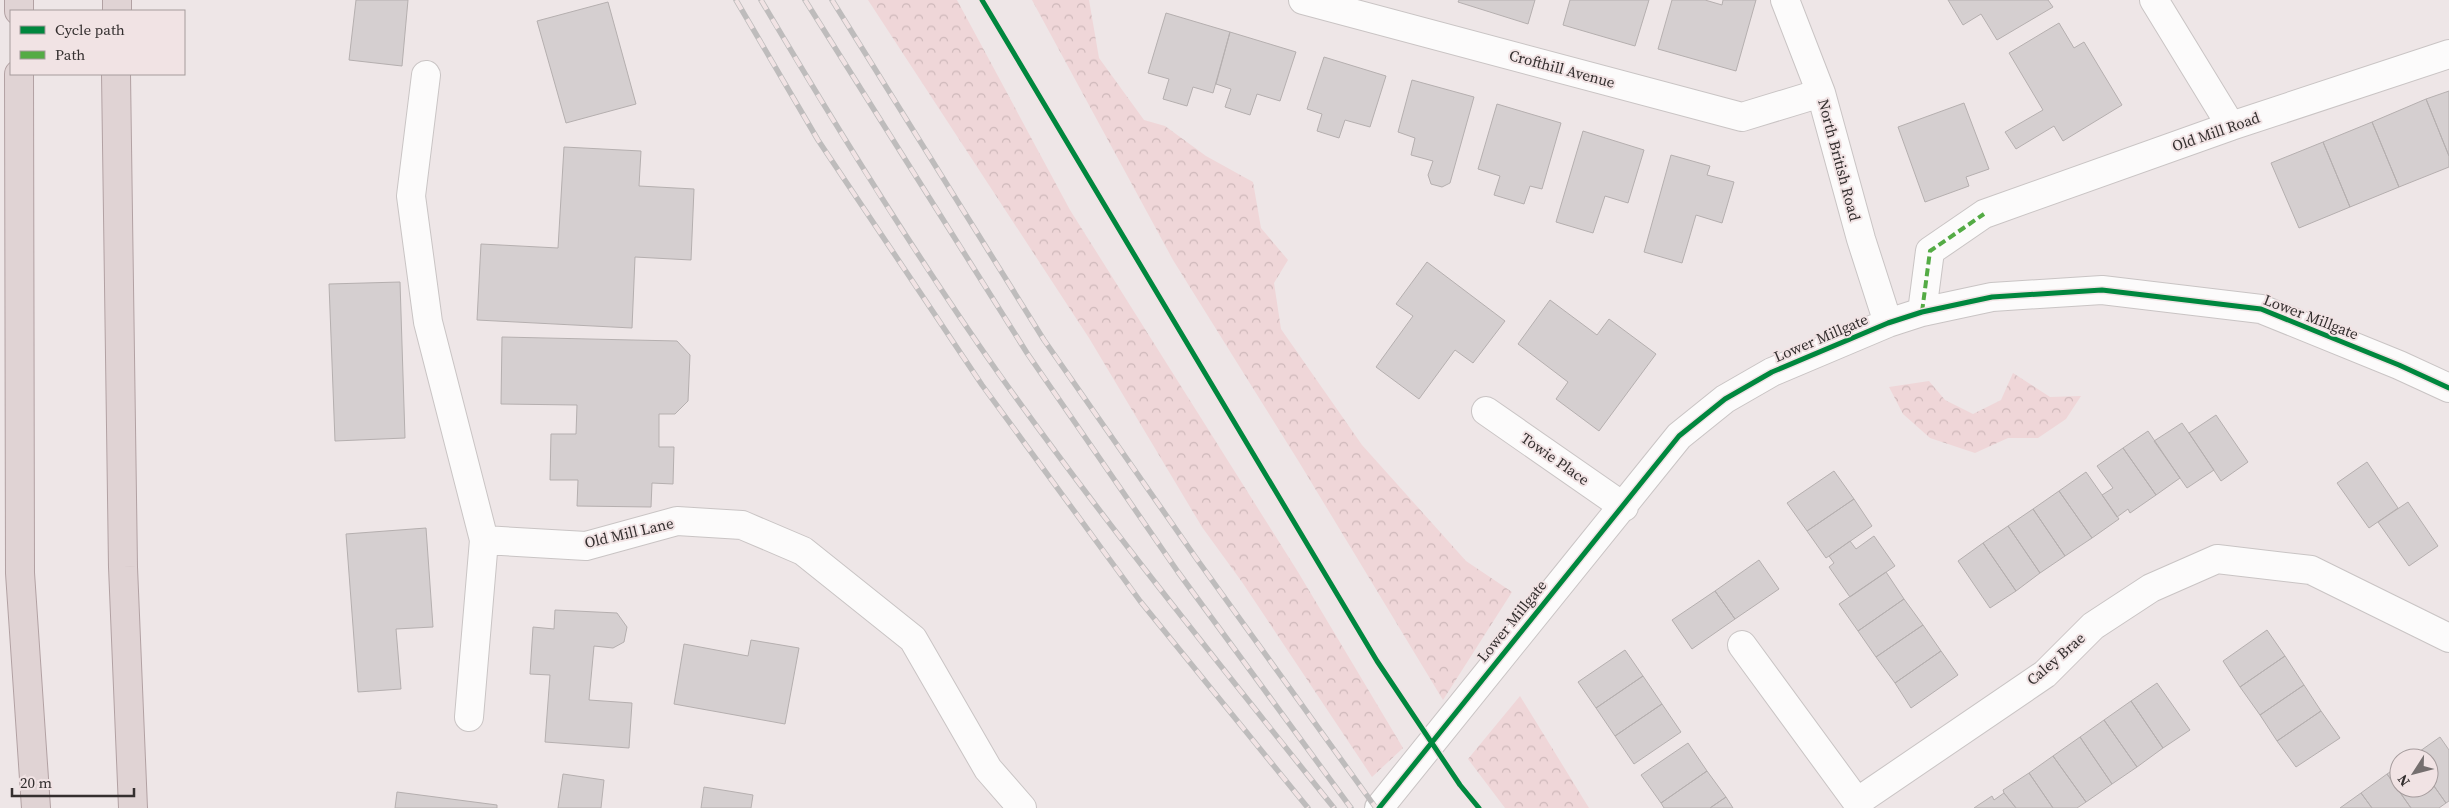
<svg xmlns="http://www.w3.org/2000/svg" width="2449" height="808" viewBox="0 0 2449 808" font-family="'Source Serif 4',serif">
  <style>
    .forest { fill: url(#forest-crowns) }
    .building { fill: #d5cfd0; stroke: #b5afaf }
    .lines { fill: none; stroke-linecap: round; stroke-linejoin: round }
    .minor-casing { stroke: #c9c4c4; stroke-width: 30 }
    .highway-casing { stroke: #b2a1a3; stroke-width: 30 }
    .minor { stroke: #fcfbfb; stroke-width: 28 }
    .highway { stroke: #e0d3d4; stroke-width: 28 }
    .rail-casing { stroke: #bebcbc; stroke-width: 5.5 }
    .rail { stroke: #f1e3e4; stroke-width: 4; stroke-dasharray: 11; stroke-linecap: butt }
    .quiet { stroke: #54ab45; stroke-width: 4; stroke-dasharray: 8 4; stroke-linecap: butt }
    .cycleway-casing { stroke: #f1e3e4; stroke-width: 8 }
    .cycleway { stroke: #00873e; stroke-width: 5 }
    .labels { text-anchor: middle; stroke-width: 4; stroke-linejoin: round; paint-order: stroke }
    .street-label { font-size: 15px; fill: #342f2f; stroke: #f1e3e4 }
  </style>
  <defs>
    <pattern id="forest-crowns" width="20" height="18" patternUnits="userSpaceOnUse" patternTransform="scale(1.25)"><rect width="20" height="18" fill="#efd6d8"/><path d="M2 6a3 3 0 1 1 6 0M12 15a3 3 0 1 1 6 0" fill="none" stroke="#ceb8ba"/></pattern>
  </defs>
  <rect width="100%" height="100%" fill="#eee6e7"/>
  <path class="forest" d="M868,0H957L1070,210L1298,572L1403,748L1372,777L1242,582L1202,527L1089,338Z
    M1032,0H1089L1099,58L1144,120L1165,126L1206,156L1253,182L1261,228L1288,260L1274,283L1281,329L1362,445L1466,561L1512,592L1443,700L1299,462L1173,260Z
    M2013,373L2050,397L2081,396L2066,419L2038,438H2008L1975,453L1930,438L1903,414L1889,387L1929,381L1945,400L1973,414L2001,400Z
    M1520,696L1589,808H1505L1468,759Z"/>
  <path class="building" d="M356,0H408L402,66L349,60Z
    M1459,0H1535L1528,24L1458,2Z
    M1570,0H1649L1635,46L1563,25Z
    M1672,0H1705L1722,5L1723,0H1756L1736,71L1658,49Z
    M1948,0H2048L2053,7L1997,40L1981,14L1963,25Z
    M608,2L636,104L566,123L537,21Z
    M1166,13L1230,32L1213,93L1193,87L1187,106L1163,99L1169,79L1148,73Z
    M2059,23L2074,48L2084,42L2122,105L2063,141L2054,126L2016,149L2005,132L2043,110L2009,53Z
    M1230,32L1296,52L1280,101L1257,94L1250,115L1225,107L1231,89L1216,84Z
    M1324,57L1386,76L1370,127L1345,120L1339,138L1317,131L1322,114L1307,109Z
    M1412,80L1474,97L1450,183L1442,187L1431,184L1428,175L1433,161L1411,155L1415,138L1398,132Z
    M2449,91V156L2426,99Z
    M2426,99L2449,156V167L2399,187L2372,122Z
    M1964,103L1989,169L1966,177L1969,186L1925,202L1898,127Z
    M1497,104L1561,123L1542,189L1530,186L1524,204L1494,195L1500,176L1478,169Z
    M2372,122L2399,187L2350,207L2323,142Z
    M1583,131L1644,150L1628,203L1605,196L1593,233L1556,222Z
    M2323,142L2350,207L2299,228L2271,163Z
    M564,147L641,151L639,186L694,189L691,260L635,257L632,328L477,320L481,244L558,248Z
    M1671,155L1710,166L1707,175L1734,182L1722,223L1696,215L1682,263L1644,252Z
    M1427,262L1505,321L1473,363L1455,350L1419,399L1376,367L1413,316L1396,304Z
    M400,282L405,438L335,441L329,284Z
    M1550,300L1597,335L1609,319L1656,354L1599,431L1556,399L1568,382L1518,344Z
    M502,337L677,341L690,355L688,401L675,414H659V447H674L673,484L652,483L651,507L577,506L578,480H550L551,434H576L577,405L501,404Z
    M2216,415L2248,462L2221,481L2189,433Z
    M2182,423L2214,470L2187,488L2154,441Z
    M2148,431L2180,478L2156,495L2123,448Z
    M2123,448L2156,495L2130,513L2128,509L2117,517L2102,495L2113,488L2097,466Z
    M2367,462L2398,508L2369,528L2337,483Z
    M1834,471L1854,499L1807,531L1787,503Z
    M2086,472L2119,519L2092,538L2059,491Z
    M2059,491L2092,538L2065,556L2033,509Z
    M1854,499L1872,526L1826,558L1807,531Z
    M2408,502L2438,546L2409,566L2378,522Z
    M2033,509L2065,556L2040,573L2008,526Z
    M2008,526L2040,573L2016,591L1983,543Z
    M426,528L433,627L396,629L401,689L358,692L346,534Z
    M1874,536L1895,566L1850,597L1829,567L1834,563L1829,556L1850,541L1856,549Z
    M1983,543L2016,591L1990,608L1958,561Z
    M1759,560L1779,589L1735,619L1715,591Z
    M1886,572L1904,599L1858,631L1839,604Z
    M1715,591L1735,619L1692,649L1672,620Z
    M1904,599L1923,625L1876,657L1858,631Z
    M555,610L617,613L627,627L624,642L613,648L594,646L589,700L632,703L629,748L545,742L550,675L530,674L533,627L554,629Z
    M1923,625L1941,651L1895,683L1876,657Z
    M2267,630L2285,656L2240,687L2223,661Z
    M751,640L799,648L785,724L674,704L684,644L748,656Z
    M1625,650L1643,676L1596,708L1578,682Z
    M1941,651L1958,675L1911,708L1895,683Z
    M2285,656L2304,685L2260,715L2240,687Z
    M1643,676L1662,704L1615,736L1596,708Z
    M2157,683L2190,730L2163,748L2131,701Z
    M2304,685L2321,711L2277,741L2260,715Z
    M2131,701L2163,748L2137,767L2104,720Z
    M1662,704L1681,732L1634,764L1615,736Z
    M2321,711L2340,738L2296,767L2277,741Z
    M2104,720L2137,767L2112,784L2080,737Z
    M2080,737L2112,784L2086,802L2053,756Z
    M2440,737L2449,750V801L2446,803L2429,779V758L2413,756Z
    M1688,743L1707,771L1661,803L1641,775Z
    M2053,756L2086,802L2077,808H2053L2029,773Z
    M2399,766V788H2429V779L2446,803L2439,808H2411L2387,774Z
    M1707,771L1726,797L1710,808H1664L1661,803Z
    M2029,773L2053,808H2016L2004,793L2003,790Z
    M563,774L604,780L601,808H558Z
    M2387,774L2411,808H2372L2361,793Z
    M704,787L753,795L751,808H701Z
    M397,792L497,805V808H395Z
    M2004,793L2016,808H1974L1992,796L1994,800Z
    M2361,793L2372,808H2340Z
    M1726,797L1733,808H1710Z"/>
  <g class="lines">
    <defs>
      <path id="minor" d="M1303,0L1742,117L1821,93
        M1785,0L1821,93L1861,239L1888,323
        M2154,0L2231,126
        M426,75L411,196L428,322L484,540L586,546L677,521L742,525L803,551L913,639L988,769L1022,808
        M1922,312L1930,251L1984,214L2231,126L2449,54
        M1486,411L1624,507
        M1742,645L1857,802L2045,674L2093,626L2151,588L2217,559L2311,570L2449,638
        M469,717L484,540
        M1379,808L1679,436L1725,399L1772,372L1888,323L1922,312L1992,297L2102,290L2261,309L2399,365L2449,388"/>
      <path id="highway" d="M19,0V11
        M117,11V0
        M19,74L20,573L36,808
        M116,74L123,567L133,808"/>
    </defs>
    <use href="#minor" class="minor-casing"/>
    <use href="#highway" class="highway-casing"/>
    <use href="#minor" class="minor"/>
    <use href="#highway" class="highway"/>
    <defs>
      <path id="rail" d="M736,0L818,140L982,385L1140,601L1308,808
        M761,0C836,127 914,253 999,374C1105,523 1220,665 1334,808
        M805,0L1027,353L1178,572L1351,808
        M832,0L1044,340L1196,558L1376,808"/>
    </defs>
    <use href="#rail" class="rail-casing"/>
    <use href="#rail" class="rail"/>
    <path class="quiet" d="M1922,312L1930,251L1984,214"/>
    <defs>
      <path id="cycleway" d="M982,0L1377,661L1460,785L1479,808
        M1379,808L1679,436L1725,399L1772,372L1888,323L1922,312L1992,297L2102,290L2261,309L2399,365L2449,388"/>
    </defs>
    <use href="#cycleway" class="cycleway-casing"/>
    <use href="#cycleway" class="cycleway"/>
  </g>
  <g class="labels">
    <g class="street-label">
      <text transform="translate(1562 69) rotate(15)" y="5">Crofthill Avenue</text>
      <text transform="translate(2216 132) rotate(-19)" y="5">Old Mill Road</text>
      <text transform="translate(1839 160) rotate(75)" y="5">North British Road</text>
      <text transform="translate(2311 317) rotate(21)" y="5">Lower Millgate</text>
      <text transform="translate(1821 338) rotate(-23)" y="5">Lower Millgate</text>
      <text transform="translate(1555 459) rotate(35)" y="5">Towie Place</text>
      <text transform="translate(629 533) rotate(-13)" y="5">Old Mill Lane</text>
      <text transform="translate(1512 621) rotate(-51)" y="5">Lower Millgate</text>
      <text transform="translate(2056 659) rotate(-41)" y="5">Caley Brae</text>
    </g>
  </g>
  <rect x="10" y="10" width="175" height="65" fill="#f1e3e4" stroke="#a59b9c"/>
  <rect x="20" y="26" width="25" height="8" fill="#00873e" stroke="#a59b9c"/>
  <text x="55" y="35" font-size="15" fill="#342f2f">Cycle path</text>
  <rect x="20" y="51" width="25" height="8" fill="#54ab45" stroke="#a59b9c"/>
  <text x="55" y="60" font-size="15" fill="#342f2f">Path</text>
  <g transform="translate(2414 773) rotate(234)"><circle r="24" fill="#f1e3e4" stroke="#a59b9c"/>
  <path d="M0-4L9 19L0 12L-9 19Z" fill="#756f6f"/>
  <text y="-8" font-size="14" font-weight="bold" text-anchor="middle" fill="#342f2f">N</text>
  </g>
  <path d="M12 788v8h122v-8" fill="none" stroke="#342f2f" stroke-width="2.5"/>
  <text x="20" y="788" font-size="15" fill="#342f2f" stroke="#f1e3e4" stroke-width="4" paint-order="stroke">20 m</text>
</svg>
